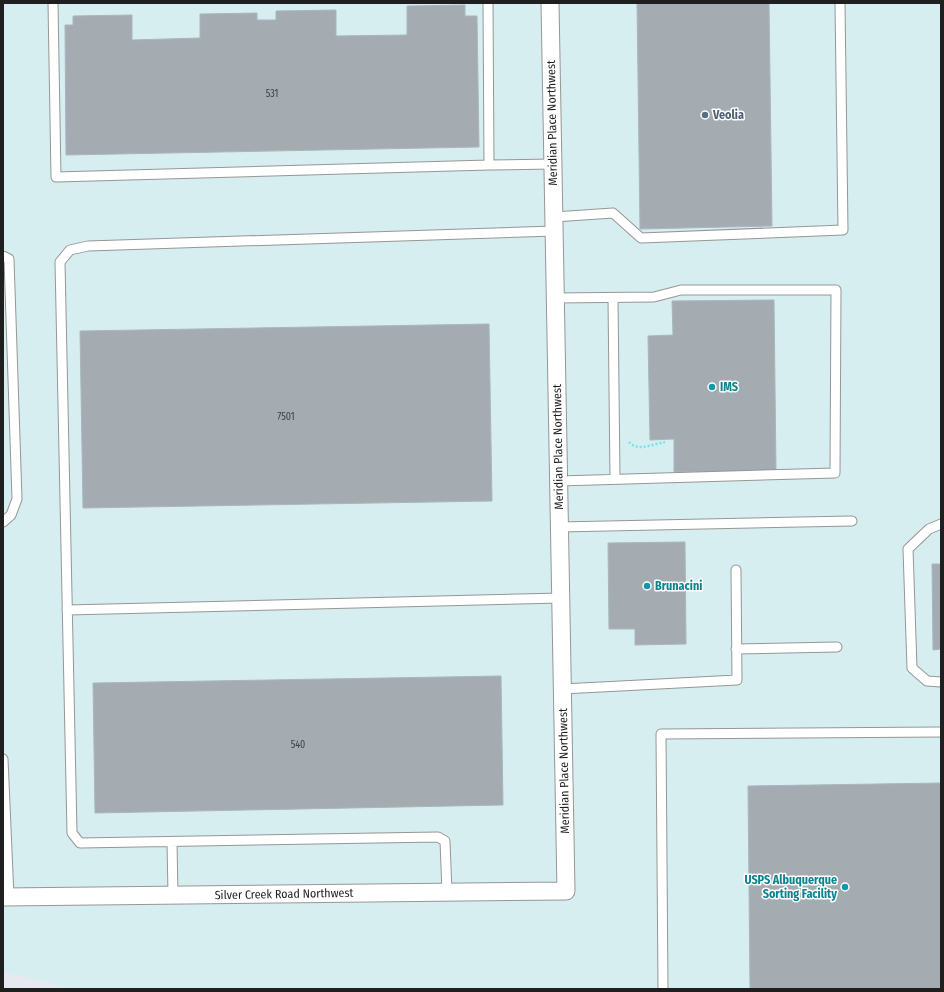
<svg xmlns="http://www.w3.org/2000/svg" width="944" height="992" viewBox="0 0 944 992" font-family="'Fira Sans Condensed',sans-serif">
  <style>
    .commercial { fill: #d6eeef }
    .building { fill: #a5acb1; stroke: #a9b6c0 }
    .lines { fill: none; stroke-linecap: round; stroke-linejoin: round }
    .service-casing { stroke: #969696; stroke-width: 11 }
    .minor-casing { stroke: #969696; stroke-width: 19 }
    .path { stroke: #75e4f1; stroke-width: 2.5; stroke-dasharray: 2 2; stroke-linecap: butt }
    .service { stroke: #fff; stroke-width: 9 }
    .minor { stroke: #fff; stroke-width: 17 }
    .service-dot { fill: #5c6f8a; stroke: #fff; stroke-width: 1.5 }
    .culture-dot { fill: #0f9aa8; stroke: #fff; stroke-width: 1.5 }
    .labels { text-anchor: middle; stroke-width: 3; stroke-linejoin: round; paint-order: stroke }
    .number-label { font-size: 10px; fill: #404244 }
    .service-label { font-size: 12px; font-weight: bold; fill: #4e5e75; stroke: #fff; text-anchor: start }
    .street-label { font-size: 12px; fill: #1f1f1f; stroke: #fff }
    .culture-label { font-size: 12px; font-weight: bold; fill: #0d838f; stroke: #fff; text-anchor: start }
  </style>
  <rect width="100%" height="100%" fill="#e6e9ef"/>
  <path class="commercial" d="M3,3H941V989H76L3,972Z"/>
  <path class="building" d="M637,3H769L772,226L640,229Z
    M465,5V16H477L479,147L66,155L65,25H73V16L132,15V40L200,38V14L257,13V20H276V11L336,10V36L407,35V6Z
    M774,300L776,471L674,472V439L650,440L648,336L673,335L672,301Z
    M489,324L492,501L83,508L80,331Z
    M685,542L686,644L635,645V629H609L608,543Z
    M932,564H941V649L933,650Z
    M501,676L503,805L95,813L93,683Z
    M941,783V989H750L748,786Z"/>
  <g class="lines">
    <defs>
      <path id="service" d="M53,3L56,177L489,165
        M488,3L489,165L553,164
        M554,217L613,213L641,238L843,230L840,3
        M3,256L9,259L17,499L11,515L3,522
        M555,298L654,297L681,290H836L835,473L559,481
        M613,298L615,479
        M941,524L929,529L908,549L912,668L927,681L941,682
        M559,527L852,521
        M67,610L561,598
        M736,649L837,647
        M562,689L737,680L736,570
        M3,759L9,897
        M172,842L173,895
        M447,892L445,841L438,837L80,843L72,833L60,262L70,250L88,246L554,231
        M663,989L661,734L941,732"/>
      <path id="minor" d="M3,897L566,891L550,3"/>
    </defs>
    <use href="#service" class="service-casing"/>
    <use href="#minor" class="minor-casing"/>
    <path class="path" d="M629,442C638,452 653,444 665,442"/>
    <use href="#service" class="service"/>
    <use href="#minor" class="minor"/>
  </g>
  <circle class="service-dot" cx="705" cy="115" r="4"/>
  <g class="culture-dot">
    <circle cx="712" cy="387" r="4"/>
    <circle cx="647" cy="586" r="4"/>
    <circle cx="845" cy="887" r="4"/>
  </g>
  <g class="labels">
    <g class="number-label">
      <text x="272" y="97">531</text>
      <text x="286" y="420">7501</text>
      <text x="298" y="748">540</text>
    </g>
    <g class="service-label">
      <text x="713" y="119">Veolia</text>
    </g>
    <g class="street-label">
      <text transform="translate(552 123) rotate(-91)" y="4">Meridian Place Northwest</text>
      <text transform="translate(558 447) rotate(-91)" y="4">Meridian Place Northwest</text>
      <text transform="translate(564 771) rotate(-91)" y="4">Meridian Place Northwest</text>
      <text transform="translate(284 894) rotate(-1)" y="4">Silver Creek Road Northwest</text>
    </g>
    <g class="culture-label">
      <text x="720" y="391">IMS</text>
      <text x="655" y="590">Brunacini</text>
      <text x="837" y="884" text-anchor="end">USPS Albuquerque<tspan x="837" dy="14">Sorting Facility</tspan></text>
    </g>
  </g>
  <rect width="944" height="992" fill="none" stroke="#1f1f1f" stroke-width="8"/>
</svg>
